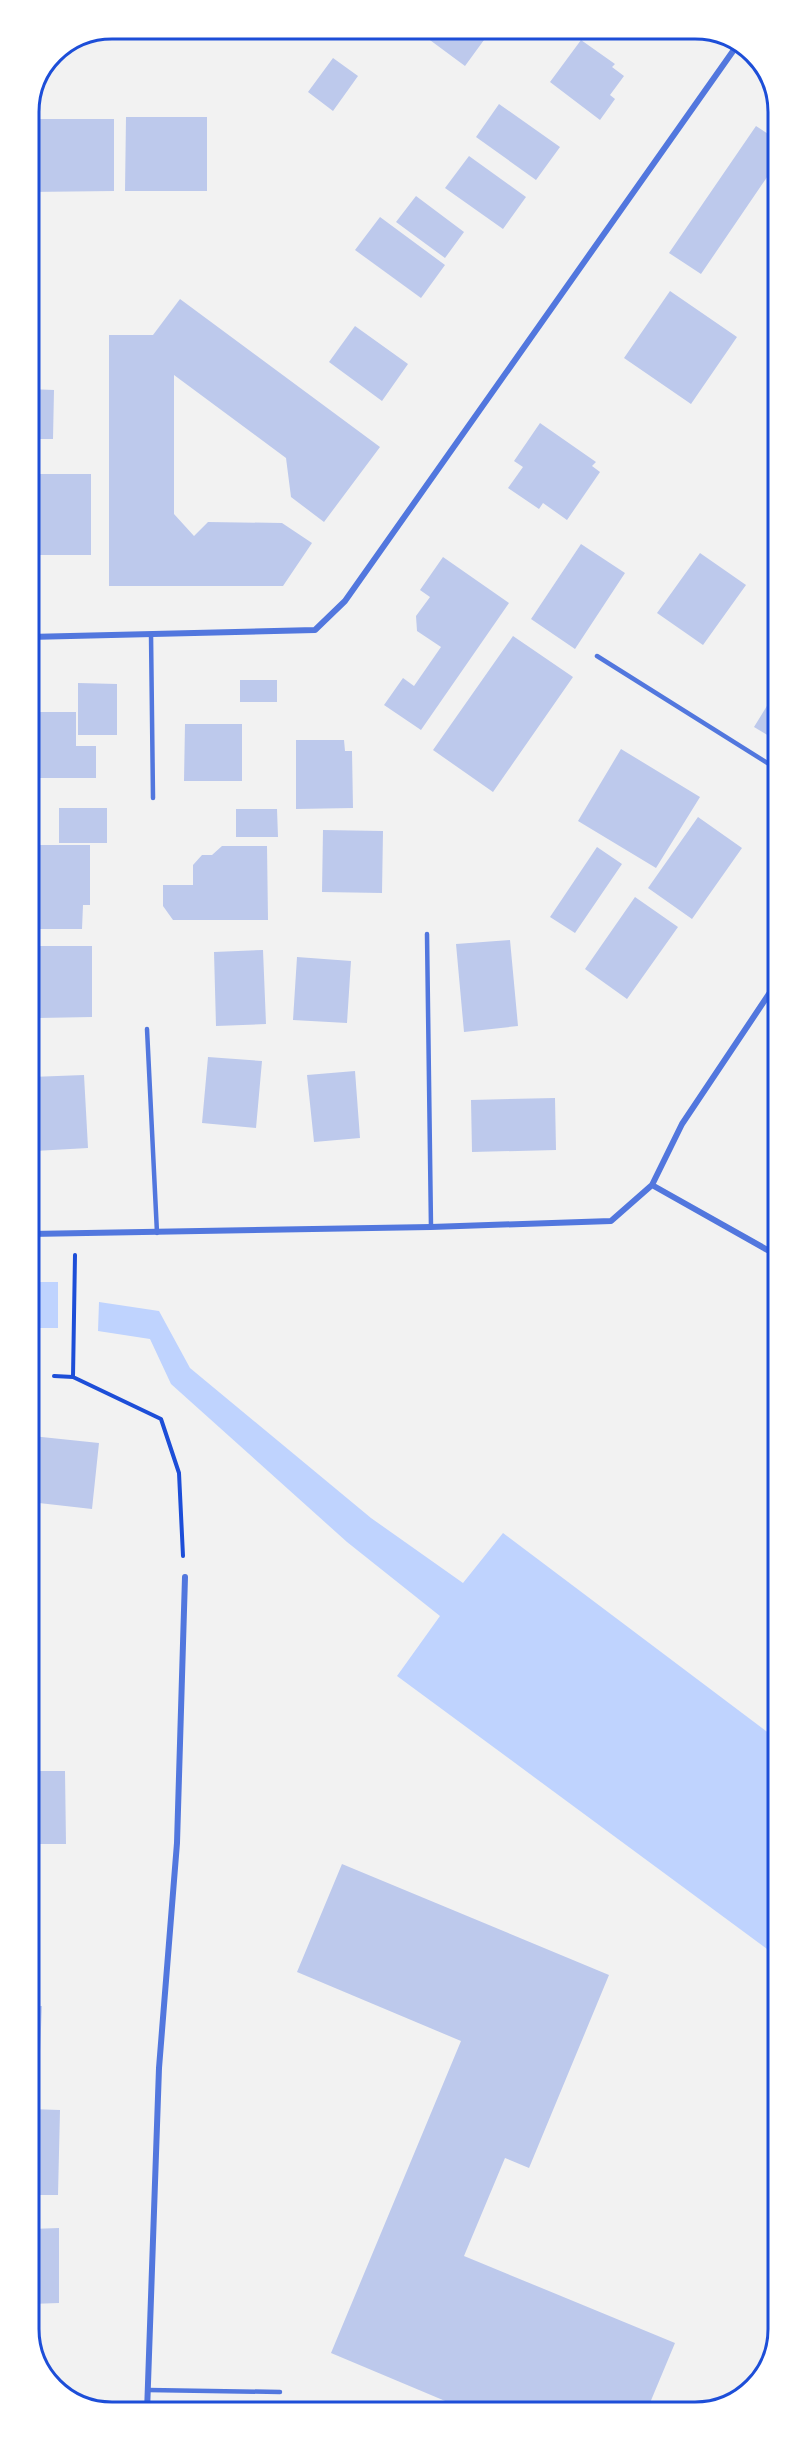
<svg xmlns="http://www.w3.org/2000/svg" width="807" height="2441" viewBox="0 0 807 2441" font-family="'Fira Sans',sans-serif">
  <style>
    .water { fill: #bfd3fe }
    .building { fill: #bdc9ec }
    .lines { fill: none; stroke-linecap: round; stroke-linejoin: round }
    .path { stroke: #1d4ed8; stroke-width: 4 }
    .service { stroke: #5277de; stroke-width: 4.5 }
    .minor { stroke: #5277de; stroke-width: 6 }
    .rim { fill: none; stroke: #1d4ed8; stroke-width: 3 }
  </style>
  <rect width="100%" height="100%" fill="#f2f2f2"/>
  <path class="water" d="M30,1282H58V1328H30Z
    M99,1302L159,1311L190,1368L371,1518L463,1583L503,1533L778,1740V1957L397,1676L440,1616L347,1542L171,1384L150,1339L98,1331Z"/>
  <path class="building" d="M415,29H492L465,66Z
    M581,40L615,64L612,67L624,76L610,95L615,99L600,120L550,82Z
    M333,58L358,76L333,111L308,92Z
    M499,104L560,147L536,180L476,137Z
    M126,117H207V191H125Z
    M29,119H114V191L29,192Z
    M756,126L776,139V164L701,274L669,253Z
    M469,156L526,197L503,229L445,188Z
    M416,196L464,232L445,258L396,222Z
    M380,217L445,265L421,298L355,250Z
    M670,291L737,337L691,404L624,358Z
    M180,299L380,447L324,522L291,497L286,458L174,375V514L194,536L208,522L282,523L312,543L283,586H109V335H153Z
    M355,326L408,364L382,401L329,362Z
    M29,389L54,390L53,439H29Z
    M540,423L596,462L592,466L600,472L567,520L543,503L539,509L508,488L523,467L514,461Z
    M29,474H91V555H29Z
    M581,544L625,573L575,649L531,619Z
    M700,553L746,585L703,645L657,613Z
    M443,557L509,603L421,730L384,705L403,678L414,686L441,647L417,631L416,616L430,597L420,590Z
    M513,636L573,677L493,792L433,750Z
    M240,680H277V702H240Z
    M78,683L117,684V735H78Z
    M776,691L777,741L754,727Z
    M29,712H76V746H96V778H29Z
    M185,724H242V781H184Z
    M296,740H344L345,751H352L353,808L296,809Z
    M621,749L700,797L656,868L578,821Z
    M59,808H107V843H59Z
    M236,809H277L278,837H236Z
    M698,817L742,848L692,919L648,888Z
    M323,830L383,831L382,893L322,892Z
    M30,845H90V905H83L82,929H30Z
    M222,846H267L268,920H173L163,906V885H193V865L202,855H212Z
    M597,847L622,864L575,933L550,917Z
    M635,897L678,927L627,999L585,969Z
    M510,940L518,1026L464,1032L456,944Z
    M38,946H92V1017L38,1018Z
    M263,950L266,1024L216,1026L214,952Z
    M297,957L351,961L347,1023L293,1020Z
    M208,1057L262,1061L256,1128L202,1123Z
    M355,1071L360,1138L314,1142L307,1075Z
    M84,1075L88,1148L35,1151L31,1077Z
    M555,1098L556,1150L472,1152L471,1100Z
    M32,1436L99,1443L92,1509L30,1502Z
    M31,1771H65L66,1844H31Z
    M342,1864L609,1975L529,2168L505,2158L464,2256L675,2343L647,2410L469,2411L331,2353L461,2041L297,1972Z
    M31,1897H37L32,1951H31Z
    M31,2006H42L39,2074H31Z
    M31,2109L60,2110L58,2195H31Z
    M59,2228V2303L31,2304V2229Z"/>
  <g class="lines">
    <path class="path" d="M54,1376L73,1377L161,1419L179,1473L183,1556
      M73,1377L75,1255"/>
    <path class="service" d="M151,634L153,798
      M597,656L777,769
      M427,934L431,1227
      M147,1029L157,1233
      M148,2390L280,2392"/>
    <path class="minor" d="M29,637L315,630L345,601L738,44
      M652,1185L771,1252L777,1258
      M30,1234L431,1227L611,1221L652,1185L682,1124L777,982
      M771,1252L777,1243
      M30,1375H33
      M147,2412L159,2068L177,1843L185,1577"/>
  </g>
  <path d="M0 0H807V2441H0ZM112 39H695A73 73 0 0 1 768 112V2329A73 73 0 0 1 695 2402H112A73 73 0 0 1 39 2329V112A73 73 0 0 1 112 39Z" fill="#fff" fill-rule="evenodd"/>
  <path class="rim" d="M112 39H695A73 73 0 0 1 768 112V2329A73 73 0 0 1 695 2402H112A73 73 0 0 1 39 2329V112A73 73 0 0 1 112 39Z"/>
</svg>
